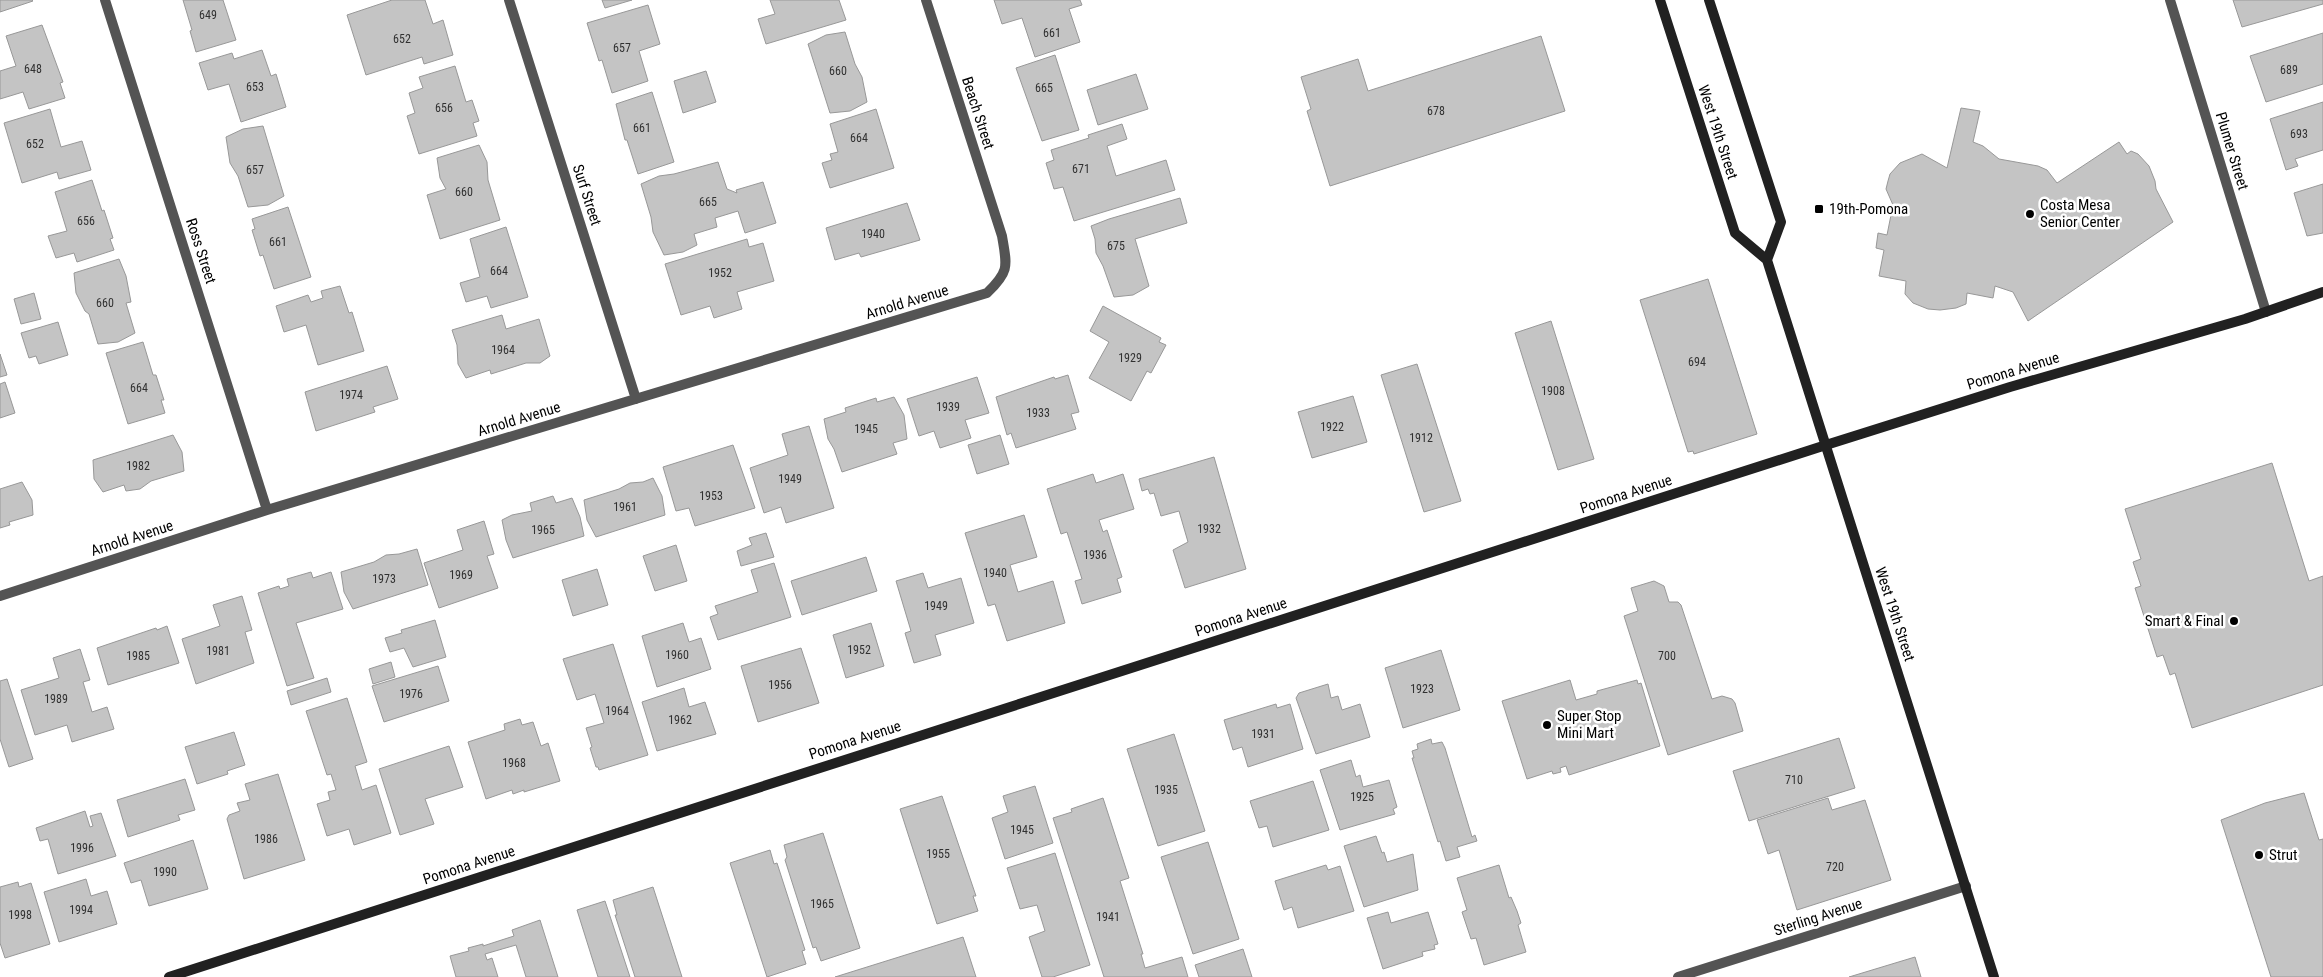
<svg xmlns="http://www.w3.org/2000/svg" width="2323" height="977" viewBox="0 0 2323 977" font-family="'Roboto Condensed',sans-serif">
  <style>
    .building { fill: #c4c4c4; stroke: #989898 }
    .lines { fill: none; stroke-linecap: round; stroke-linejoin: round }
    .street { stroke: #545454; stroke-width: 10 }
    .secondary { stroke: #212121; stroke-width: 10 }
    .poi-dot { fill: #000; stroke: #fff; stroke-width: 2 }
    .labels { text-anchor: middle; stroke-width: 5; stroke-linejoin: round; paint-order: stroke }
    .number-label { font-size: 12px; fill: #313131 }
    .street-label { font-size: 15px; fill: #000; stroke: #fff }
    .poi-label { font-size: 15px; fill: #000; stroke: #fff; text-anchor: start }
  </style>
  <rect width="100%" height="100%" fill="#fff"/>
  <path class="building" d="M0,0H32L33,1L0,12Z
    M183,0H223L236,40L196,52L190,31L192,30Z
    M392,0H425L433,24L443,20L453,55L424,64L422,57L366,75L347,15Z
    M602,0H632L605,8Z
    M770,0H839L846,20L766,44L758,19L775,14Z
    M994,0H1080L1082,5L1069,9L1080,42L1035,57L1022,18L1002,24Z
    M2233,0H2323V4L2242,27Z
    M648,5L660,44L639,51L648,81L612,93L602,60L599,61L587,23Z
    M42,25L63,82L60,83L65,98L29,109L23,92L0,99V71L16,66L6,36Z
    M845,32L855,64L862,77L867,102L850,111L830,113L808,44L826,35Z
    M2323,33V84L2266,102L2250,56Z
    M1541,36L1565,111L1330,186L1307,111L1311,109L1301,77L1358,59L1368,91Z
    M262,50L271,76L276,74L286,107L241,122L229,84L208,90L199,63L232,53L234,59Z
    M1055,55L1079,130L1042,141L1016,68Z
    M455,66L466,102L472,100L479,121L473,123L477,136L419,154L407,116L415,113L409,93L423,88L419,77Z
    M706,71L716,102L683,113L674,81Z
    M1136,74L1148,109L1098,125L1087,90Z
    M652,92L674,162L638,174L627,140H625L616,104Z
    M2323,102V150L2295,159L2298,166L2286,170L2270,119Z
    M1961,108L1980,111L1973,142L1983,146L1999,159L2038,166L2047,170L2057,183L2119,142L2127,154L2131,151L2138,154L2149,166L2155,181L2156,189L2173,222L2028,321L2013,292L1995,286L1993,298L1967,293L1966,304L1956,308L1940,310L1928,309L1913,303L1905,294L1906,281L1879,276L1884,250L1876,248L1878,233L1887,235L1893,205L1886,189L1888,181L1890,174L1900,163L1922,154L1947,168Z
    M50,109L61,147L82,141L91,170L59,179L57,172L22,183L4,123Z
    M876,109L894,168L830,188L822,163L832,160L830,154L838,152L830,124Z
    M1122,124L1127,139L1107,146L1116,176L1166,160L1175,190L1074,221L1063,187L1054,189L1046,163L1054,160L1051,150L1089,138L1088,135Z
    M263,126L284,196L268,205L248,207L238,176L230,163L226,137L243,129Z
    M479,145L487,162L488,180L500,220L440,239L427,195L446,189L440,178L437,158Z
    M718,162L727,189L737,193L736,190L763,182L776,223L745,233L738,211L715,218L717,227L694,234L697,245L683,252L664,255L653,232L651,217L641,184L659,176L674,174Z
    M92,180L102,211L104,210L113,238L110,239L114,250L77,262L74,253L56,258L48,236L67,231L55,192Z
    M2323,184V233L2307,236L2294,193Z
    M1180,198L1187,223L1135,239L1149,286L1133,295L1114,297L1103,266L1096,253L1095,239L1091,226L1109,219Z
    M907,203L920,240L861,257L859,253L835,260L826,228Z
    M288,207L311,277L274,289L263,255L260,256L252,230L255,229L252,219Z
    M506,227L528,297L491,308L487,296L466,302L460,283L480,277L470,239Z
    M747,239L749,247L763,243L774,281L737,292L742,309L714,318L710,306L681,315L665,264Z
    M119,259L126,276L131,302L126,303L135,333L118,342L98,344L89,314L85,311L76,293L74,273Z
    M1708,279L1757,434L1694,454L1693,451L1688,452L1640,300Z
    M340,286L349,313L352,312L364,351L318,365L306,325L284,332L276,306L308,295L311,302L323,298L321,291Z
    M34,293L41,319L21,324L14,299Z
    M1103,306L1161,338L1159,342L1166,345L1151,373L1147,371L1131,401L1089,378L1109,342L1090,331Z
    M502,315L506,329L539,319L550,356L540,363H526L491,374L490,370L466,378L458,364L457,345L452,330Z
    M1551,321L1594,459L1558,470L1515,333Z
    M58,322L68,355L39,364L36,356L29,358L21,333Z
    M143,342L153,375H156L164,400H161L165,413L128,424L106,353Z
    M0,354L7,375L0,377Z
    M1417,364L1461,501L1424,512L1381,375Z
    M387,366L398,399L373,407L375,412L316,431L305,392Z
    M1068,375L1079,412L1071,414L1076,429L1016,448L1011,433L1007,435L996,397L1054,377L1055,379Z
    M977,377L989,413L965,420L971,438L940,448L934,431L919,436L907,399Z
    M5,382L15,413L0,418V384Z
    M1353,396L1367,442L1312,458L1298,412Z
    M894,397L904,415L907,439L893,443L897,454L842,472L834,449L828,439L824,419L846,412L845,408L876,398L877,402Z
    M809,426L834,508L786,523L781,507L764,513L750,468L788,455L782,434Z
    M173,435L182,452L184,471L151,481L140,489L126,491L124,485L103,492L94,479L93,460Z
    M1000,435L1009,464L977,474L968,445Z
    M733,445L755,508L695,526L689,508L676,511L663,467Z
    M1214,457L1246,569L1185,588L1173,550L1188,542L1179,511L1161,516L1154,493L1150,494L1148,489L1142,491L1139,479Z
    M2272,463L2309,581L2323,576V685L2192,728L2175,673L2170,675L2163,655L2157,657L2135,588L2141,586L2133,562L2141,559L2125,509Z
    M1093,474L1096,483L1123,474L1134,509L1099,520L1103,532L1107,530L1122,577L1117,579L1121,592L1082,604L1075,581L1082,579L1067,532L1061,534L1047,489Z
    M653,478L662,496L665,515L596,537L587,520L584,500L619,489L630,483L643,482Z
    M22,482L32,500L33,515L9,522L10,525L0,528V489Z
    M553,496L556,503L572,498L580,517L584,536L513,558L506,540L502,520L512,515L532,511L530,503Z
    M1024,515L1037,557L1010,565L1018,592L1053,581L1065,623L1007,641L995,604L988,606L965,533Z
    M484,521L494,554L487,556L498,588L439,608L424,563L463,550L457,530Z
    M766,533L774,557L741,566L737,551L752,545L749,538Z
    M676,545L687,581L655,591L643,556Z
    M417,549L428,585L353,609L344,592L341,572L374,562L386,555L399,554Z
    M866,557L877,591L802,615L791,581Z
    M774,563L791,617L718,640L710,617L718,614L715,606L758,592L751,570Z
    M597,569L608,605L573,616L562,580Z
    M311,572L313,578L331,572L343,609L296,623L314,678L287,686L258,593L279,586L280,589L289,586L287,579Z
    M923,573L928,588L961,578L974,623L935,635L941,655L914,663L905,633L911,631L896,581Z
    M1654,581L1664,586L1669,602H1678L1681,605L1712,699L1722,696L1732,699L1735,703L1743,731L1668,755L1624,616L1638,611L1631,588Z
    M242,596L252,630L245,632L254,663L196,684L182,639L220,626L213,605Z
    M435,620L446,657L413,667L404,648L390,652L385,638L402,633L401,630Z
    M683,623L689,642L701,638L711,669L657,687L642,636Z
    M871,623L884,666L846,678L833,635Z
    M167,626L179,663L108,685L97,648L156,628L157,630Z
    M613,644L648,755L599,770L598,767H596L590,748L592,747L586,728L604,723L595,694L577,700L563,659Z
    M801,648L819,703L758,722L741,666Z
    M80,649L90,680L83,682L92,712L107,707L114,729L72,742L67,725L35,735L21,690L59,678L53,658Z
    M1441,650L1460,710L1403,728L1385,668Z
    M391,662L395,677L373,684L369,669Z
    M438,666L449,701L384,722L372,686Z
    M327,678L331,692L291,705L287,691Z
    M7,679L33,759L9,767L0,739V681Z
    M1570,680L1576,700L1597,694V691L1637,680L1638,684L1641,683L1660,746L1569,775L1566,766L1560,768L1561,772L1553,774L1552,771L1527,779L1502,701Z
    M1328,684L1331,698L1338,696L1342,710L1360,704L1370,737L1316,754L1296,698L1299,693Z
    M684,688L689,707L705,702L716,734L657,751L642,702Z
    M347,698L367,762L355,766L362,790L376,785L391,833L354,845L349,829L327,836L317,804L330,800L328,792L336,790L331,774L327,775L306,711Z
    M1276,704L1277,708L1290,704L1303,749L1248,767L1242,747L1233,750L1224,720Z
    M520,719L522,725L533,722L541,746L548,743L560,781L524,792V790L513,794L512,790L486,799L468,742L505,730L504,724Z
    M234,732L245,765L227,771L228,774L197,784L185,747Z
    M1174,734L1205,831L1158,846L1127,749Z
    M1839,738L1855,788L1749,821L1733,771Z
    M1431,739L1432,744L1442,742L1445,748L1472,837L1475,835L1477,841L1457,847L1460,857L1446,861L1440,841L1438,842L1412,758H1414L1412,751L1418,749L1417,744Z
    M449,746L463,787L425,799L434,824L400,835L379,769Z
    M1351,760L1356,777L1360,775L1363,787L1389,780L1397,807L1393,809L1395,814L1340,830L1320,770Z
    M278,774L305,860L244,879L227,819L229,815L240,811L237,803L250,800L245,784Z
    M185,779L195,810L178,815L180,820L128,837L117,800Z
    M1313,781L1329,830L1273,847L1267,826L1259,828L1250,801Z
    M1035,786L1053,843L1005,859L992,818L1008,812L1003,796Z
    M2304,793L2319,840L2323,839V977H2271L2221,820L2265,803Z
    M942,796L976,896H973L978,911L937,924L900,809Z
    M1103,798L1129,878L1120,881L1143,954H1141L1145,968L1182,957L1188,977H1104L1053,818L1072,812L1071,809Z
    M1828,798L1832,810L1865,800L1891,880L1797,910L1779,850L1768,854L1757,820Z
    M85,811L90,827L93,826L90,816L101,813L116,856L58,874L48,839L40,841L36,828Z
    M823,833L860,948L821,961L816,947L813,948L785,860L787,857L784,845Z
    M1376,836L1382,853L1384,852L1387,862L1413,854L1418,890L1364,907L1344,846Z
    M193,840L208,889L149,906L141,880L131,883L124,863Z
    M1208,842L1239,939L1193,954L1161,857Z
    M770,850L774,864L777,863L805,950L802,951L806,964L767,977L730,863Z
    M1055,853L1090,965L1053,977H1042L1029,937L1045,931L1037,905L1020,909L1007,868Z
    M1326,865L1328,870L1340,866L1354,911L1298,928L1292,907L1284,910L1275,881Z
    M1499,865L1509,898L1511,897L1517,911L1521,923L1518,925L1526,952L1484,965L1476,938L1471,939L1462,912L1467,910L1457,878Z
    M86,879L91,896L107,891L117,924L59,942L44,892Z
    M18,882L19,887L31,883L50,944L5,958L0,943V887Z
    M653,887L682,977H635L615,915H617L613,900Z
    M605,901L630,977H598L577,910Z
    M1388,912L1391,923L1428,912L1438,944L1434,945L1435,949L1422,952L1423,956L1383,969L1367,918Z
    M540,920L558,977H526L516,945L485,954L487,960L492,958L498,977H456L450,956L469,951L468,948L483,944V946L514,936L512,930Z
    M963,937L976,977H835Z
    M1243,949L1252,977H1199L1195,965Z
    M1915,957L1921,977H1849Z"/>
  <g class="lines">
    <path class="street" d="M105,0L267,510
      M509,0L636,399
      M2170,0L2266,312
      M0,596L267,510L987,293C1010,271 1007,266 1002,236L926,0
      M1678,977L1966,886"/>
    <path class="secondary" d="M1660,0L1735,233L1767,260L1994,977
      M1709,0L1781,222L1767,260
      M169,977L1826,445L2010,387L2245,319L2323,292"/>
  </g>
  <g class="poi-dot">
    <rect x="1814" y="204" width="10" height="10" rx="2.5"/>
    <circle cx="2030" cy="214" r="5"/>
    <circle cx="2234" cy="621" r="5"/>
    <circle cx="1547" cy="725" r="5"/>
    <circle cx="2259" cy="855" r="5"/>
  </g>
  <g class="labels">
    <g class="number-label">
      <text x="208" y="19">649</text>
      <text x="1052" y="37">661</text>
      <text x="402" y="43">652</text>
      <text x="622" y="52">657</text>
      <text x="33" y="73">648</text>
      <text x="2289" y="74">689</text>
      <text x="838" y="75">660</text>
      <text x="255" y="91">653</text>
      <text x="1044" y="92">665</text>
      <text x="444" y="112">656</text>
      <text x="1436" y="115">678</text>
      <text x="642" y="132">661</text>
      <text x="2299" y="138">693</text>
      <text x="859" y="142">664</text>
      <text x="35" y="148">652</text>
      <text x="1081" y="173">671</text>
      <text x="255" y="174">657</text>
      <text x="464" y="196">660</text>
      <text x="708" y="206">665</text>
      <text x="86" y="225">656</text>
      <text x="873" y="238">1940</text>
      <text x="278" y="246">661</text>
      <text x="1116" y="250">675</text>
      <text x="499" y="275">664</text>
      <text x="720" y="277">1952</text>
      <text x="105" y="307">660</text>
      <text x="503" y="354">1964</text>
      <text x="1130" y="362">1929</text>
      <text x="1697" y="366">694</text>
      <text x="139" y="392">664</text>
      <text x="1553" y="395">1908</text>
      <text x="351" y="399">1974</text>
      <text x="948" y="411">1939</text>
      <text x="1038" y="417">1933</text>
      <text x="1332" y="431">1922</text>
      <text x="866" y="433">1945</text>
      <text x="1421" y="442">1912</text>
      <text x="138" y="470">1982</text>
      <text x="790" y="483">1949</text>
      <text x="711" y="500">1953</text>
      <text x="625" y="511">1961</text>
      <text x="1209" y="533">1932</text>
      <text x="543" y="534">1965</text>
      <text x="1095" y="559">1936</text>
      <text x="995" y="577">1940</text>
      <text x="461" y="579">1969</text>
      <text x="384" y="583">1973</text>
      <text x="936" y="610">1949</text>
      <text x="859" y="654">1952</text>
      <text x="218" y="655">1981</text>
      <text x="677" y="659">1960</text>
      <text x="138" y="660">1985</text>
      <text x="1667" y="660">700</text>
      <text x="780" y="689">1956</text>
      <text x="1422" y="693">1923</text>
      <text x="411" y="698">1976</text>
      <text x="56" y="703">1989</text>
      <text x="617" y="715">1964</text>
      <text x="680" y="724">1962</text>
      <text x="1263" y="738">1931</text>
      <text x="514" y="767">1968</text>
      <text x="1794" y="784">710</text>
      <text x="1166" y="794">1935</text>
      <text x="1362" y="801">1925</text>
      <text x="1022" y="834">1945</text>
      <text x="266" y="843">1986</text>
      <text x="82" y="852">1996</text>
      <text x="938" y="858">1955</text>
      <text x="1835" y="871">720</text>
      <text x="165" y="876">1990</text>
      <text x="822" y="908">1965</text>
      <text x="81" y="914">1994</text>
      <text x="20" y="919">1998</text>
      <text x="1108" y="921">1941</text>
    </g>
    <g class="street-label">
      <text transform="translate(978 113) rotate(72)" y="5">Beach Street</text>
      <text transform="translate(1718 132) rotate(72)" y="5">West 19th Street</text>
      <text transform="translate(2232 151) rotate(73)" y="5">Plumer Street</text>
      <text transform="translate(587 195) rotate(72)" y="5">Surf Street</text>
      <text transform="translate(201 251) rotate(72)" y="5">Ross Street</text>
      <text transform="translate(907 302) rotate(-17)" y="5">Arnold Avenue</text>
      <text transform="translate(2013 371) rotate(-17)" y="5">Pomona Avenue</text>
      <text transform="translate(519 419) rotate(-17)" y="5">Arnold Avenue</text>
      <text transform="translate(1626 494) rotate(-18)" y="5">Pomona Avenue</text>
      <text transform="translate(132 538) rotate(-18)" y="5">Arnold Avenue</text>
      <text transform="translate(1895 614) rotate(72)" y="5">West 19th Street</text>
      <text transform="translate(1241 617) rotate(-18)" y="5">Pomona Avenue</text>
      <text transform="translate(855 740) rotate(-18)" y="5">Pomona Avenue</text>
      <text transform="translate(469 865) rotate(-18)" y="5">Pomona Avenue</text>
      <text transform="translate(1818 917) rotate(-18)" y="5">Sterling Avenue</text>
    </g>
    <g class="poi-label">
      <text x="2040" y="210">Costa Mesa<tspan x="2040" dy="17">Senior Center</tspan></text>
      <text x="1829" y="214">19th-Pomona</text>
      <text x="2224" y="626" text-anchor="end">Smart &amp; Final</text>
      <text x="1557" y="721">Super Stop<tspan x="1557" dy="17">Mini Mart</tspan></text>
      <text x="2269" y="860">Strut</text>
    </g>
  </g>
</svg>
